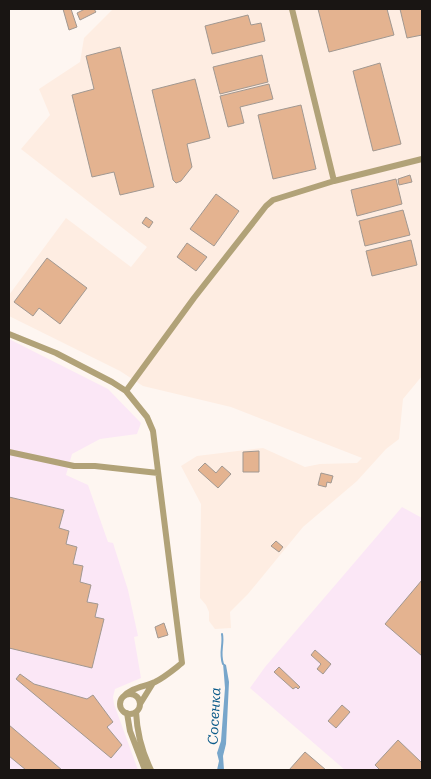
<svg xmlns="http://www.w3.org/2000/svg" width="431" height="779" viewBox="0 0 431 779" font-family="'Roboto Serif',serif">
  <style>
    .commercial { fill: #fbe7f6 }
    .built { fill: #feede2 }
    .water { fill: #78a6cb }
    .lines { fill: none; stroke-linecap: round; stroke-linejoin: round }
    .stream { stroke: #78a6cb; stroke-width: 2 }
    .building { fill: #e4b390; stroke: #a19891 }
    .street { stroke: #b1a278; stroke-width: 6 }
    .labels { text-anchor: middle; stroke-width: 4.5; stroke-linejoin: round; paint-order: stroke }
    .water-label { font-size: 14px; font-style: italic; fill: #0b5b8a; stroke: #fef6f1 }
  </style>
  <rect width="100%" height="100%" fill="#fef6f1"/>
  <path class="commercial" d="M9,339L108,389L141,423L137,434L100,439L72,454L66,475L88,485L108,542L113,543L128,590L138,636L134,637L141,678L115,689L113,697L114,704L138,770H9Z
    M402,507L422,518V770H345L250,688L265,667Z"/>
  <path class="built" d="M113,9H422V376L403,399L399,439L386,449L357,481L303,527L248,594L230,612L231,628L215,629L209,621V612L206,605L200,598L201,504L181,466L197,456L263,448L305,467L320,464L357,463L362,458L231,407L143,386L120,371L9,316V295L66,218L131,267L147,247L21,149L50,115L39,89L80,62L84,38Z"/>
  <path class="water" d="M223,663L226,665L229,682L226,744L223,756L224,770H217L219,761L217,753L221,741L225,688Z"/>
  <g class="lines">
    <path class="stream" d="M222,634C224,645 219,652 223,664"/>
  </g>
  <path class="building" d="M63,9H71L77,27L69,30Z
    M85,9H94L96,12L80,20L77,13Z
    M318,9H387L394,35L329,52Z
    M400,9H422V35L407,38Z
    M248,15L251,25L261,23L265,41L212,54L205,26Z
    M120,47L154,187L120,195L114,172L92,177L72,95L94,89L86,56Z
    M262,55L268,82L220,94L213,67Z
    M380,63L401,144L373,151L353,71Z
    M195,79L210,138L187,144L192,167L181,181L176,183L173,180L152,90Z
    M269,84L273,99L240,107L244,123L228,127L220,96Z
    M301,105L316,169L273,179L258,115Z
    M410,175L412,182L399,185L398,179Z
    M396,179L402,204L357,216L351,190Z
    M216,194L239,211L214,246L190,229Z
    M403,210L410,235L365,246L359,221Z
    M146,217L153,222L149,228L142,223Z
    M411,240L417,265L372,276L366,251Z
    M187,243L207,257L196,271L177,257Z
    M47,258L87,288L60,324L39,308L33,316L14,302Z
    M259,451V472H243V452Z
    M205,463L216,473L222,466L231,474L218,488L198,470Z
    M321,473L333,476L331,483L327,482L326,487L318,485Z
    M9,497L64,510L59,528L69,531L66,544L77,547L73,564L83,566L80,582L91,585L87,602L98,604L95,617L104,619L92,668L9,648Z
    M276,541L283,547L279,552L271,546Z
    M422,580V656L385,624Z
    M164,623L168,635L158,638L155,627Z
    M315,650L331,664L323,674L317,669L321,664L311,655Z
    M279,667L300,687L298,689L296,687L293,689L274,672Z
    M20,674L34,684L87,699L93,695L113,722L107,727L122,745L111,758L16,679Z
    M342,705L350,712L336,728L328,721Z
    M9,725L62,770H26L9,756Z
    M398,740L422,763V770H380L375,765Z
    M305,752L326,770H289Z"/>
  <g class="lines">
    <path class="street" d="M292,9L334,181
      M9,334L56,353L112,382L126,391L147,417L153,431L182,663C173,670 165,677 155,682C144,687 132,687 123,697
      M126,391L194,298L266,206L273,200L334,181L422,159
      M9,452L74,466H95L158,473
      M120 704a10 10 0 1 1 20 0a10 10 0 1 1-20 0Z
      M140,704L153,683
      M136,712C137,732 142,752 151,770
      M127,713L130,731L145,770"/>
  </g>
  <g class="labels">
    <g class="water-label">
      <text transform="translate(214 716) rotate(-87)" y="5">Сосенка</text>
    </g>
  </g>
  <rect width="431" height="779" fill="none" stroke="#191513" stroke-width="20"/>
</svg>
